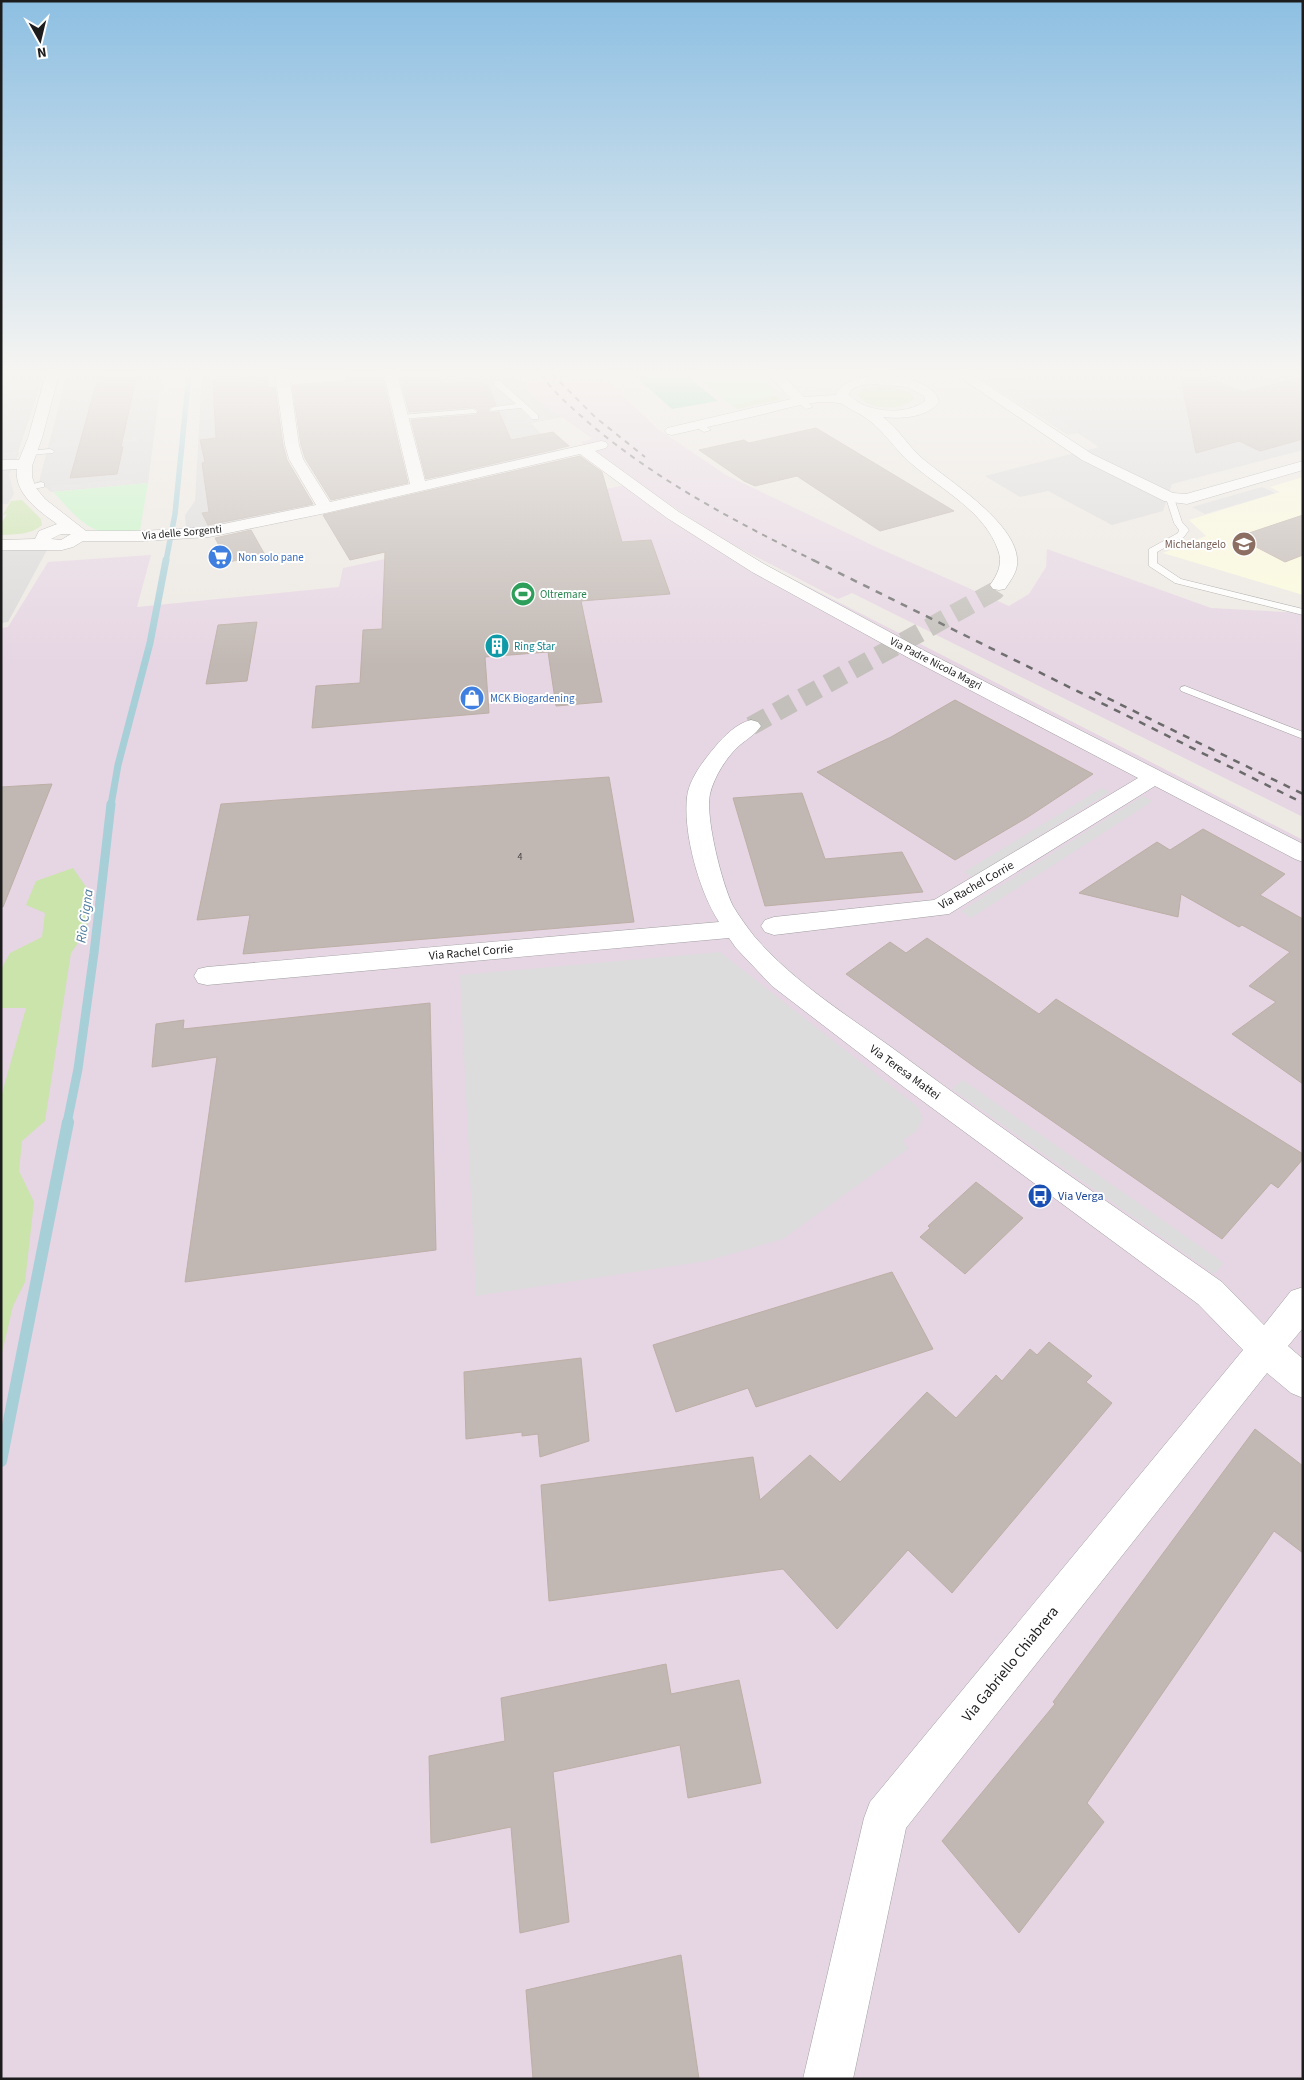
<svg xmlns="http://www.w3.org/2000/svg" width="1304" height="2080" viewBox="0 0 1304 2080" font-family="'Source Sans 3',sans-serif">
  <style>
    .residential { fill: #dad9d9 }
    .industrial { fill: #e6d5e3 }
    .education { fill: #fcfbdc }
    .grass { fill: #cae4ab }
    .park { fill: #c2f5c3 }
    .pitch { fill: #86d7b3 }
    .parking { fill: #dcdcdc }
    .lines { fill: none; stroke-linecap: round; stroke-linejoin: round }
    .stream-far3 { stroke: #a6cfd8; stroke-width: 5.5 }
    .stream-far2 { stroke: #a6cfd8; stroke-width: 7 }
    .stream-far1 { stroke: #a6cfd8; stroke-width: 9 }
    .stream { stroke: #a6cfd8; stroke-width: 12 }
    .building { fill: #c1b8b3; stroke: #bdafa6 }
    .minor-tunnel { stroke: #c3c0bb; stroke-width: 19; stroke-dasharray: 19 10; stroke-linecap: butt }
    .service-casing { stroke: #a0a0a0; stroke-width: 1 }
    .minor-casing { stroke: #a0a0a0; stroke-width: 1 }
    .service { fill: #fff; fill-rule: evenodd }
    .minor { fill: #fff; fill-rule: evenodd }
    .rail-far1 { stroke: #6a6a6a; stroke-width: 2; stroke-dasharray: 5.5 5.5; stroke-linecap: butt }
    .rail { stroke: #6a6a6a; stroke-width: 2.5; stroke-dasharray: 7 7; stroke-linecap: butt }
    .labels { text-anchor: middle; stroke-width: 4; stroke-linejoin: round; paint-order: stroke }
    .number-label { font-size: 10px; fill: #454342 }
    .far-street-label { font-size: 11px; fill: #1c1c1c; stroke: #fff }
    .far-education-label { font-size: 11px; fill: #785e54; stroke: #fff; text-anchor: end }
    .far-shop-label { font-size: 11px; fill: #366cbe; stroke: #fff; text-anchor: start }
    .far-leisure-label { font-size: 11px; fill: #27864d; stroke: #fff; text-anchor: start }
    .far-culture-label { font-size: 11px; fill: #0d838f; stroke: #fff; text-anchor: start }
    .street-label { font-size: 12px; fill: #1c1c1c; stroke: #fff }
    .transit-label { font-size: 12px; fill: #164399; stroke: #fff; text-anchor: start }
    .water-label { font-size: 14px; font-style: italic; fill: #4d7a9d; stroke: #fff }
    .near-street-label { font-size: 15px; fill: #1c1c1c; stroke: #fff }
  </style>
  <rect width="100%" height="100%" fill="#ede9e3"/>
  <path class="residential" d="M1,374H44L18,452L1,454Z
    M67,374H162L148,483L51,492L39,482Z
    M202,374H269L277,461L310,507L210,527L186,528L185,515L195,501Z
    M403,374H517L532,396L564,417L531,423L559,452L443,478L429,475Z
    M987,374H1303V450L1172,484L1163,511L1112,525L1048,491L1020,497L985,476L1099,447Z
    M48,548L8,622L1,623V551Z"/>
  <path class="industrial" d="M517,374H600L658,429L726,475L876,547L1009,606L1029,594L1046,567L1047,549L1211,608L1303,613V817L852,593L838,599L722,539L633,480L581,442L593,439L532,396Z
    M635,483L719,541L1303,840V2079H1V628L8,627L48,562L151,555L137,607L339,587L343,568L394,557L506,510Z"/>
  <path class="education" d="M786,374H864L808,386L795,384Z
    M1303,477V595L1163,553L1206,536L1189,520L1280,492L1270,487Z"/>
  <path class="grass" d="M886,386L910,392L914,398C904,412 866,410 858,395L863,389Z
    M775,396L782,399L737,409L731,405Z
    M22,500L41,519L42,525C31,535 16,534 1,535V524L7,514L3,515L11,501Z
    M73,868L93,897L87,930L71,953L45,1121L22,1141L19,1171L34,1202L25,1282L13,1306L1,1357V1097L26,1008H1V969L10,953L42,937L45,913L26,905L36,881Z"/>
  <path class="park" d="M692,374H759L776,393L771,394V397L731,405Z
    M148,483L140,530C129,531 117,533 105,532C84,530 67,506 53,492Z"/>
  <path class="pitch" d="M632,374H685L718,401L672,409Z"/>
  <path class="parking" d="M507,378L536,408L549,418L527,422L523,419L508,421L489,380Z
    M993,378L1079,433L1068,435L983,380Z
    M138,388L145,391L85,397L137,393L141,397L76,402L70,398L75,397L66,394Z
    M139,436L138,441L48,449L49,444Z
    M20,452L9,475L14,494L8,504H1V454Z
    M132,479L131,484L51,491L52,486Z
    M1262,487L1275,493L1205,514L1192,507Z
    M1102,788L1110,792L972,877L964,872Z
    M1143,796L1153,801L971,918L961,911Z
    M720,952L918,1107L923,1119L917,1131L903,1140L908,1149L783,1239L707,1261L476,1296L460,975Z
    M963,1080L1224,1263L1214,1274L952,1089Z"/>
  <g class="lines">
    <path class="stream-far3" d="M166,561L175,514L189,374"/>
    <path class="stream-far2" d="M111,805L118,765L150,643L166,560"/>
    <path class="stream-far1" d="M67,1123L78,1069L94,953L111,804"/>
    <path class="stream" d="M1,1461L68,1122"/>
  </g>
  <path class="building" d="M99,374H137L121,447H123L117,474L70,478Z
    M346,374H382L408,483L331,500L305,458L301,445L292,385L342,381L346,380Z
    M399,374H438L442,384L482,381L484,385H488L496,405L489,407L488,410L490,413L499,412L511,440L553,432L569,446L426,479L411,420L476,415L479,410L473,407L409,412Z
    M1180,374H1200L1243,392L1303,377V439L1260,451L1239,441L1196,453Z
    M268,376V388L275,387L283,445L287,460L313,504L208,525L202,513L209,512L202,463L205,462L200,440L216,438L213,381Z
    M816,428L856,452L954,511L880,531L797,476L755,486L744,481L699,450L744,440L749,443Z
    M580,456L602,472L622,542L651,540L670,594L581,601L602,702L556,706L548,652L485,657L489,713L312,728L316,686L360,683L363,630L382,629L385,552L350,560L323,515Z
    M1303,515V555L1285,562L1237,537Z
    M251,530L265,555L228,562L215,538Z
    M257,622L247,681L206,684L218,625Z
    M955,700L1093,774L1028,817L955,860L817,772L891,737Z
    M609,777L634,922L243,954L250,915L197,920L221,804Z
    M52,784L3,907H1V787Z
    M802,793L825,859L902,852L923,892L765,906L733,798Z
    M1203,829L1285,874L1260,895L1303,919V1084L1232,1034L1276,1002L1249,986L1290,952L1242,925L1239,927L1181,894L1178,917L1079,893L1157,842L1170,850Z
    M927,938L1039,1014L1056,999L1303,1154V1159L1278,1188L1271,1183L1222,1239L976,1068L846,974L890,942L906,953Z
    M430,1003L436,1250L185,1282L217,1057L152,1067L156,1024L184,1020L183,1029Z
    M976,1182L1023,1218L965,1274L920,1237L930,1228L928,1226Z
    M892,1272L933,1349L756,1407L748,1388L676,1412L653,1345Z
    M1049,1342L1092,1376L1086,1382L1112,1403L952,1593L908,1550L837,1629L783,1569L549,1601L541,1485L753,1457L760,1500L810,1455L840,1482L927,1392L956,1418L996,1375L1002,1381L1030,1349L1037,1355Z
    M581,1358L589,1441L540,1457L538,1434L522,1436V1432L466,1439L464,1372Z
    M1255,1429L1303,1466V1553L1274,1531L1087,1803L1104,1822L1019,1933L942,1841L1055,1704L1053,1702Z
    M666,1664L671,1694L739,1680L761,1783L688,1798L680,1745L553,1772L569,1922L520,1933L511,1827L431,1843L429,1756L505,1741L501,1698Z
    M681,1955L699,2079H533L526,1990Z"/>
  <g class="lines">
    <path class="minor-tunnel" d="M751,726L995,591L999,585"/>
    <defs>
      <path id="service" d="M494,381H500L538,415V419H532L521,408L491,411L490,409L494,407L516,404L494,385Z
        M798,399H804L813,407L806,409L798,403Z
        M473,409L477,411L476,413L401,419L397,417L401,415Z
        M695,423H701L711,430L704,432L695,427Z
        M50,449L54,451L53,453L29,455L25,453L29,451Z
        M41,482L44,483V487L27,490L23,487Z
        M1170,495L1174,498L1182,522L1189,530L1184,537L1157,552V563L1181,579L1303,609V615L1175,583L1149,566V549L1178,533L1179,530L1174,523L1166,498Z
        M1185,686L1303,732V739L1181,691L1180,689L1181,687Z"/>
      <path id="minor" d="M46,374H59L42,438L32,466V477L36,488L45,499L86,531H142L209,527L316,505L289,459L285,445L275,374H289L299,445L303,459L330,502L410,484L384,374H397L425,481L601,441L606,442L608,445L606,448L595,451L679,512L764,564L921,649L1303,844V862L1295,859L1155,786L949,914L774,935L765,932L761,926L765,920L774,917L934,900L1138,778L907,657L752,572L667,518L580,454L326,513L209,537L142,541H83L73,547L62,550H1V540L35,539L39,531L57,524C39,511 14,494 17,469L1,470V460H19L28,438ZM61,534H71L61,540L51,539Z
        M768,374H782L804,397L836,395C846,365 934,372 939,402C927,418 901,419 883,417C899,429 908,446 923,459C949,481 1022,526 1017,565C1016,574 1010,581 1005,589L999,590L993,589L990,585C998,574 1003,563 998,550C985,512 942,490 913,465C890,446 882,424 852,410C848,408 844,404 839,403C815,399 788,408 764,414C734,421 703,428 672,435L667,434L665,431L667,428L791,399ZM873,384L907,387L924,396L925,401C906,416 866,413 849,395C852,385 863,385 873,384Z
        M955,374H971L1092,454L1173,493L1186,494L1303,461V470L1187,504L1164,501L1082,460Z
        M751,720L758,722L761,726C756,734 747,739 740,745C727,756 714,777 710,794C705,817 722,884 733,906C739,916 747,927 754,936C795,984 852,1018 902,1055C1007,1133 1115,1207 1222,1282L1264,1325L1291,1291L1303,1287V1328L1288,1346L1303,1359V1398L1291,1393L1267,1373L906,1828L853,2079H803L864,1818L870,1802L1243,1350L1198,1304L905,1088L772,986L736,948L729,938L207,985L198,983L194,976L198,969L207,967L719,922C699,891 683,833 687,797C689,779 704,760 715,747C724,736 737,723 751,720Z"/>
    </defs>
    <use href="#service" class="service-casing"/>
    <use href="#minor" class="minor-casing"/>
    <use href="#service" class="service"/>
    <use href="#minor" class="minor"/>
    <path class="rail-far1" d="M541,374C554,393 572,408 589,423C656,480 736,522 815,561
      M552,374L595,417L645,457"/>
    <path class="rail" d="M813,560L1303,803
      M1095,692L1303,794"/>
  </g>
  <linearGradient id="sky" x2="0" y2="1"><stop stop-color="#8dbfe2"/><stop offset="0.56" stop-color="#f7f5f2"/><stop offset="1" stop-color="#f7f5f2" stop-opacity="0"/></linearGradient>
  <rect width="1304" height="666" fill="url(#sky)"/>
  <defs>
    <symbol id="school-disc" viewBox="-11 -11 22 22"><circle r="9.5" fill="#8d6e63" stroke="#fff"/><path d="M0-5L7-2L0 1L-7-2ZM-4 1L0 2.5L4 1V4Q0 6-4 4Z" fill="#fff"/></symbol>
    <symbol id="supermarket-disc" viewBox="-11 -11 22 22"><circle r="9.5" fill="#3f7fe0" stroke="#fff"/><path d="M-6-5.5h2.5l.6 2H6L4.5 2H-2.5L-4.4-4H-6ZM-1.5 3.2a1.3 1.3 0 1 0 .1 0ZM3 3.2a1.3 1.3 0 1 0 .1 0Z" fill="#fff"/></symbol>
    <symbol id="stadium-disc" viewBox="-11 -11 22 22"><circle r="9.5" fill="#2e9e5b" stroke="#fff"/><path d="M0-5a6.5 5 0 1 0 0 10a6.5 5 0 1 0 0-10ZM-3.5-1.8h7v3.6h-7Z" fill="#fff"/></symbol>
    <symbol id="building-disc" viewBox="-11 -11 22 22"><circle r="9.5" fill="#0f9aa8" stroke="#fff"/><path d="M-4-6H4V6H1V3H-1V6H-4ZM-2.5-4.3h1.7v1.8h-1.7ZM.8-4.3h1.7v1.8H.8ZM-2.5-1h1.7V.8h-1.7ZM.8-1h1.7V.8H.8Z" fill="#fff"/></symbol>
    <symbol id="shop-disc" viewBox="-11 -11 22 22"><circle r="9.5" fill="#3f7fe0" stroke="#fff"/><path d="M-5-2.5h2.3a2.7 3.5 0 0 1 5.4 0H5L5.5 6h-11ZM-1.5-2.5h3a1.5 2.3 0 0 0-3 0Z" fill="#fff"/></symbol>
    <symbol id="bus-disc" viewBox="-11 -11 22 22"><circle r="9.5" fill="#1a4fb4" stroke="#fff"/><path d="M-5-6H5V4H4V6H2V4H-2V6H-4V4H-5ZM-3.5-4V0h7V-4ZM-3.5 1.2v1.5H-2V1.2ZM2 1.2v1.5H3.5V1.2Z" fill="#fff"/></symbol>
  </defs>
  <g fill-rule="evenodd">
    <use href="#school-disc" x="1230" y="530" width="28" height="28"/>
    <use href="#supermarket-disc" x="206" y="543" width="28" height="28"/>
    <use href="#stadium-disc" x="509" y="580" width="28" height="28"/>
    <use href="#building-disc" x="483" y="632" width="28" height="28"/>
    <use href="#shop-disc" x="458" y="684" width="28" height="28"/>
    <use href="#bus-disc" x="1026" y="1182" width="28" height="28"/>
  </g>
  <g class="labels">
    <g class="number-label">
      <text x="520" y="860">4</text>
    </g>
    <g class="far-street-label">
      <text transform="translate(182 532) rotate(-5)" y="4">Via delle Sorgenti</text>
      <text transform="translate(936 663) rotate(27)" y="4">Via Padre Nicola Magri</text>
    </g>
    <g class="far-education-label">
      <text x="1226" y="548">Michelangelo</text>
    </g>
    <g class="far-shop-label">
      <text x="238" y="561">Non solo pane</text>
      <text x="490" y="702">MCK Biogardening</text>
    </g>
    <g class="far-leisure-label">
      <text x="540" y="598">Oltremare</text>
    </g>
    <g class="far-culture-label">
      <text x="514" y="650">Ring Star</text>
    </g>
    <g class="street-label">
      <text transform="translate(976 885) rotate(-30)" y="4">Via Rachel Corrie</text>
      <text transform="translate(471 952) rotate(-5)" y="4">Via Rachel Corrie</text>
      <text transform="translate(905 1072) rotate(36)" y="4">Via Teresa Mattei</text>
    </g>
    <g class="transit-label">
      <text x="1058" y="1200">Via Verga</text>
    </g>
    <g class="water-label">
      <text transform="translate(84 916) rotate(-82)" y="5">Rio Cigna</text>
    </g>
    <g class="near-street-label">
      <text transform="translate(1010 1664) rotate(-51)" y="5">Via Gabriello Chiabrera</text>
    </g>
  </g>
  <rect width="1304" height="2080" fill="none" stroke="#1c1c1c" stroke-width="5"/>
  <g transform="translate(40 40) rotate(172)" stroke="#ffffff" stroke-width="4" paint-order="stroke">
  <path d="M0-4L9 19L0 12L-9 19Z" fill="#1c1c1c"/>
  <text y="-8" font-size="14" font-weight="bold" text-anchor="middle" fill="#1c1c1c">N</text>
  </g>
</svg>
